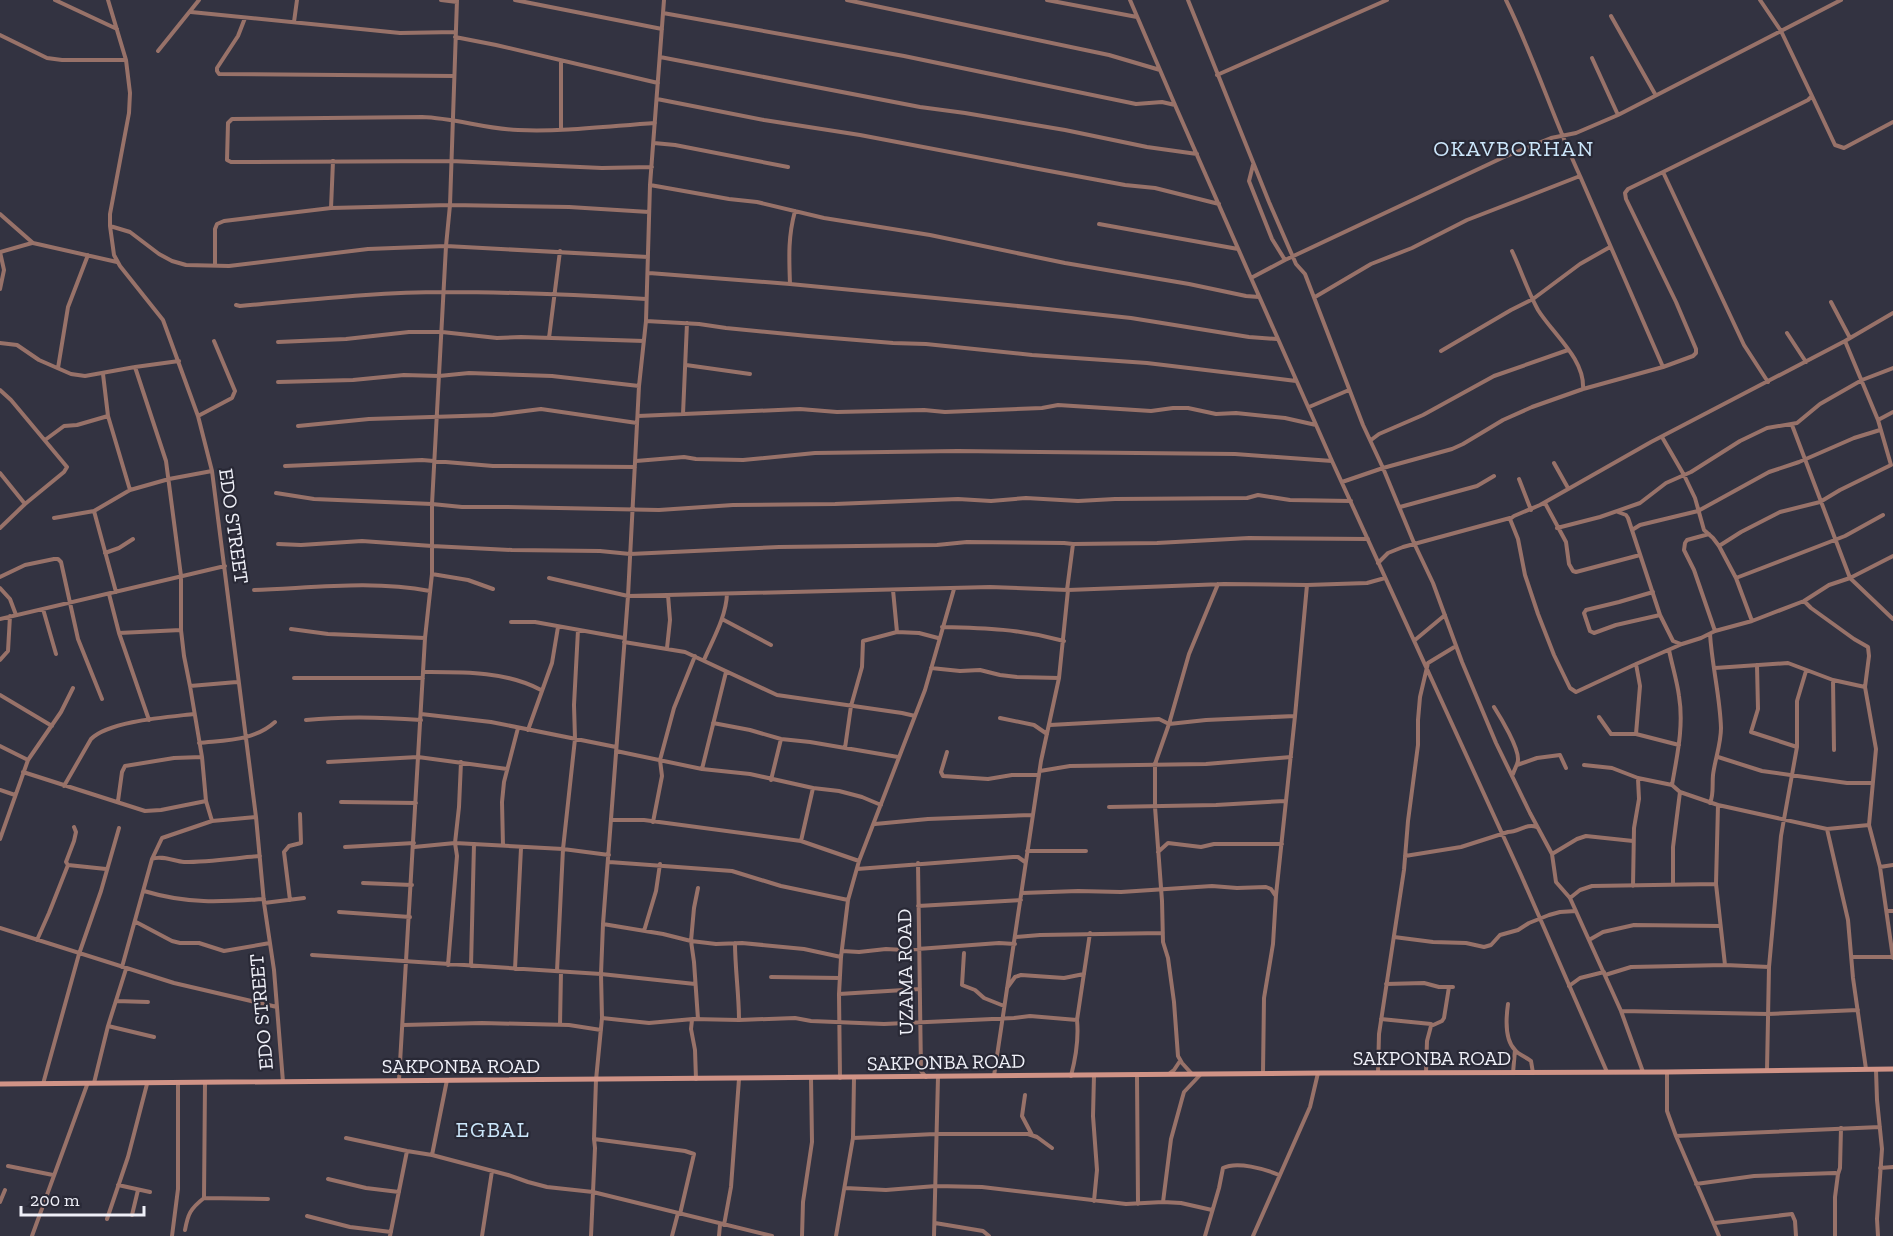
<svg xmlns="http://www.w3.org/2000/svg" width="1893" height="1236" viewBox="0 0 1893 1236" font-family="'Zilla Slab',serif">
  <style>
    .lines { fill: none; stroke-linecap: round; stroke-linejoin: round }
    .street { stroke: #987269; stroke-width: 4 }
    .secondary { stroke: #d09386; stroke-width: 5 }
    .labels { text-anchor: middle; stroke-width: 4.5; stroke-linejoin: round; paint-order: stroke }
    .street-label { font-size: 20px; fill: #eff0f8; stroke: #292936 }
    .quarter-label { font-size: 22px; letter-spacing: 1.5px; fill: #cce7fb; stroke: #292936 }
  </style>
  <rect width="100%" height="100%" fill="#333341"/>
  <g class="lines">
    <path class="street" d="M55,0L117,29
      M108,0L126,60L130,93L129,113L110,214V226L114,255L120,266L163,320L198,416L212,471L256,817L264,903L274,970L283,1082
      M441,0L457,2
      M515,0L662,29
      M847,0L1109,55L1160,70
      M1047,0L1137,17
      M1130,0L1175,105L1251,278
      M1188,0L1269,202L1296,264L1305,274L1363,425L1383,468L1414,543L1433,583L1462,662L1496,743L1530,813L1552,854L1556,882L1570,898L1621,1011L1643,1072
      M1760,0L1781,31L1812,96
      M191,12L400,33L456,32
      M663,13L904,56L1136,104L1162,102L1175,105
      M1611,16L1655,94
      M245,18L238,36L217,68V71L219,74L454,76
      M294,22L297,0
      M0,35L47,58L62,60H126
      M455,37L496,45L658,83
      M158,51L199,0
      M660,57L920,107L965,113L1065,130L1147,147L1197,154
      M1592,58L1618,115
      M561,61V129
      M1217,75L1387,0
      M657,99L764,120L860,135L1044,170L1125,185L1155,188L1219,204
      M654,143L675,145L788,167
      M1253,165L1249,181L1272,239L1285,260
      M652,167L602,168L451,161L231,162L227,160L228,123L232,119L422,117C455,118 485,129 518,130C563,132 610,126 655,123
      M650,185L729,199L757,202L824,218L930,235L1065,263L1189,284L1246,296L1259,297
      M331,208L333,161
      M0,214L33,243L117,262
      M1099,224L1238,249
      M110,226L130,232L159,254L172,261L186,265L229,266L368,249L446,246L648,257
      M1512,251C1521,270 1528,292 1538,310C1553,334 1585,359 1583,389
      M0,252L32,243
      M215,266V229L217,224L224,221L331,208L450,205L569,207L649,212
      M649,273L790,284L1038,308L1131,318L1249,337L1277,339
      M790,284C789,257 788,237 795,211
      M0,289L4,270L0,252
      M1315,297L1371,264L1412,248L1467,220L1580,176C1553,118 1534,57 1506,0
      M1831,302L1850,338
      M236,305L240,306C308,300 376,292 445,292C512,292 580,295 646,299
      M1893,313L1845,341L1651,442L1540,505L1514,516L1510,519L1518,539L1525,575L1538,614L1554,655L1570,688L1576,692L1636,664L1682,644L1701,638L1715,631L1752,621L1804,601L1829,585L1850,578L1893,556
      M646,321L699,324L726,328L808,336L893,343L926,344L1032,355L1147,363L1296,381
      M1787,333L1806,362
      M549,338L560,251
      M278,342L346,339L409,332H442L497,338L521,337L644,341
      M0,343L17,345L39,360L71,374L85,376L135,367L179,361
      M1441,351L1511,310L1533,299L1580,264L1610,247
      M686,365L750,374
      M135,367L166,461L181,576V630L184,656L190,686L237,682
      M1663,367L1693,356L1696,353V349L1676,302L1626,199L1625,193L1628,189L1663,172
      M58,368L68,307L88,255
      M103,374L108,416L130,490
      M278,382L353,380L404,375L439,376L469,373L552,376L639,386
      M1768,382L1744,345L1663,172L1808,100L1812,96L1835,145L1844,148L1893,122
      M0,390L11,400L67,467L64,472L25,504L0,528
      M1309,407L1349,390
      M683,414L687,323
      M198,416L232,398L235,391L214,341
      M638,416L800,409L837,412L924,410L945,412L1042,408L1058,405L1151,411L1173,408H1188L1216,414L1236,413L1285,418L1316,425
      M1878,420L1893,412
      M1792,425L1850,578L1893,619
      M298,426L369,419L493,415L541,409L637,423
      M1662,437L1684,475L1695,498L1704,530L1713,538L1719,546L1736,578L1752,621
      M45,440L64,426L77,425L108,416
      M1371,440L1379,434L1423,415L1494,376L1568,350
      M636,461L684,457L696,459L743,460L815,453L958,451L1235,454L1332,461
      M1554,463L1568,488
      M285,466L422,460L493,466L635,467
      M0,473L25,504
      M1519,479L1531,510
      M1342,482L1383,468L1452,449L1463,444L1503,420L1532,407L1583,389L1663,367L1580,176
      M276,493L314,499L432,504L462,507H506L659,510L733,505L835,504L958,499L991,501L1026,498L1078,501L1115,499L1247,498L1258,495L1290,500L1351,501
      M1545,503L1566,542L1569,564L1573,571L1576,572L1640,555
      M1400,507L1477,486L1494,476
      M94,511L116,592
      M1618,512L1626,515L1628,518L1660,615L1673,641L1681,644
      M54,518L94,511L130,490L169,479L212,471
      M1557,528L1600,517L1640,503L1666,483L1691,472L1740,441L1767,428L1797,423L1820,404L1862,380L1893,368
      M1632,530L1640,525L1698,511L1769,472L1799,462L1854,438L1880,430
      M1709,534L1687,540L1685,543L1684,550L1694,570L1715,631
      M278,544L301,545L362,541L432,546L512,550L600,551L630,554L779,547L937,545L967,542L1064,543L1073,544L1067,590
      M1073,544L1157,543L1249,538L1368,539
      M1719,546L1741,532L1780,512L1820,502L1840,490L1891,465L1878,420L1845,341
      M105,553L119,548L133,539
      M1378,563L1388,553L1403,547L1510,518
      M432,574L468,580L493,589
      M0,577L25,565L54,559H58L61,562L78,639L102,699
      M549,578L628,596L990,587L1068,590L1224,584L1307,585L1367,583L1385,578
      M1736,578L1845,536L1883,515
      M0,588L10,599L16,615
      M254,590C312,588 372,580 430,591
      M893,590L897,632
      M1653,592L1619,602L1586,610L1584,613L1590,631L1594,633L1616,625L1660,615
      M109,594L119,633L149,720
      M43,609L56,654
      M0,619L225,566
      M722,619L771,645
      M511,622H535L624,638
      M942,627C986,628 1020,629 1064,641
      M291,629L328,634L425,638
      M119,633L181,630
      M1710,634C1712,666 1720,696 1721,728C1721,744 1715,759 1713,775C1712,785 1714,794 1710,803
      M1415,640L1445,615
      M624,642L685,652L777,695L902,713L915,716
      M667,648L670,620L668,595
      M1669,650C1672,665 1677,681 1679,696C1684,726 1677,756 1672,785
      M0,660L8,651L10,616
      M704,660C713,639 726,617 727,594
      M1636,664L1640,686L1636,734
      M1757,665L1758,709L1751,732L1797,747
      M931,668L960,671L980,670L1000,675L1017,677L1059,678
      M1715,668L1788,663L1833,680L1865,687L1869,656L1868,647L1854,639L1811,608L1804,601
      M423,672C462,672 506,671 541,690
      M294,678H423
      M1833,680L1834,750
      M190,686L202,757L206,801
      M1865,687L1876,749L1869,825L1880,867L1893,958
      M0,695L52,726
      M1494,707C1501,718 1519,748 1518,760C1518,764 1514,770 1513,774
      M421,714L491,722L616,747
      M1599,717L1611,734H1636L1679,745
      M1000,718L1034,725L1047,734
      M306,720C345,716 382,717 421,720
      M713,723L750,730L781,739L810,742L898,757
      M1050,725L1159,719L1169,724L1206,720L1295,716
      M528,730L552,663L558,627
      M199,743C226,740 254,741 275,722
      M0,746L28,760
      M845,748L851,706L862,667L863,641L897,632L919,633L938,638
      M616,751L702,769L750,774L813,788L839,791L862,797L881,805
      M947,752L941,772L943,776L988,779L1012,775H1039
      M1718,757L1762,771L1847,783H1872
      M328,762L418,757L507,769
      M1517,765L1537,758L1560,755L1566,768
      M1584,765L1612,768L1638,778L1672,785L1680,792L1718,805
      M702,769L726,672
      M1040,771L1070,766L1206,764L1291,757
      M23,772L145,811L161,810L206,801L212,821L256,817
      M771,780L781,739
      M64,786L91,739C109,721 168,717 194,714
      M0,790L15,795
      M118,801L122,772L125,766L174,758L202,757
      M341,802L416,803
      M1109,807L1216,805L1285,801
      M611,820H644L801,841L859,861
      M653,822L662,776L660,760L674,708L695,656
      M875,824L928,819L1032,815
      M1827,829L1848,920L1853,978L1866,1069
      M0,839L28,760L61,712L73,688
      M801,841L813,788
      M503,846L502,802L504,782L518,728
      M345,847L414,843
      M414,847L455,843L563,849L609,855
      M1027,851H1086
      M1158,852L1168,843L1201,847L1214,844H1282
      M1552,854L1577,839L1586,836L1633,841
      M1405,856L1461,847L1508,832C1519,832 1526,823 1537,827
      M152,859L162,838L212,821
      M609,862L732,871L781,886L848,900
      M918,863L921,1071L926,1077
      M68,865L66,862L74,841L76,832L74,827
      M1880,867L1893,865
      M857,869L1013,857H1018L1025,862
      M363,883L412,885
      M1673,884V847L1680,792
      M1633,886L1634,828L1639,799L1638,779
      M144,891C187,904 220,902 264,899
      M1022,893L1078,891L1121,892L1212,886L1237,888L1266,887L1271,889L1275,895
      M1570,898L1580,890L1592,886L1716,884
      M290,900L284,852L289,846L301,843L300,814
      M264,903L304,898
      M918,906L1021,900
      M1887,911H1893
      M339,912L410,917
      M136,922L172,941L180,943H199L224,951L270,943
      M603,924L663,934L691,941L716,944L742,943L804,949L841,957
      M0,928L174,983L277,1007
      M644,931L656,891L660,864
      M1016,937L1040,935L1163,933
      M1394,937L1433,942L1466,943L1484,947L1491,945L1500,935L1518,930L1529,923L1549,915L1560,912L1576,911
      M37,940L49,913L68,865L106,869
      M1589,940L1603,932L1634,925L1720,926
      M735,943C735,969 739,994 739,1020
      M842,951L859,952L886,949L904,950L999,943L1015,944
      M964,953L962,985L975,990L984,998L1004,1006
      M312,955L601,974L695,984
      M1852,957H1893
      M448,965L457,856L455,843L459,807L461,762
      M1725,965L1716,884L1718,805L1827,829L1869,825
      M471,966L474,844
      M122,967L152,859C161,855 174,861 184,862C210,862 235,858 260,856
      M515,969L521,848
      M557,971L563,849L575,739L574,705L578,630
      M1605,975L1631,967L1725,965L1769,967
      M771,977L840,978
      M1386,984L1424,983L1439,987H1453
      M1569,986L1580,978L1604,972
      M1007,988L1015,977L1021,975L1064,978L1084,974
      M839,994L920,989
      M116,1001L148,1002
      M1508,1004C1506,1018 1504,1039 1515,1050C1519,1055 1526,1057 1531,1061L1533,1073
      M1622,1011L1768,1014L1858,1010
      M602,1018L649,1023L693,1019L739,1020L795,1018L811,1021L884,1024L1014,1018L1030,1016L1077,1020C1079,1040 1076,1057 1071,1076
      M698,1019L694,962L691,941L694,908L698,888
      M1381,1019L1431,1024
      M692,1020L691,1029L695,1050L696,1079
      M1077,1020L1090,933
      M403,1025L482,1023L569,1025L601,1030
      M560,1025L561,972
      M108,1026L154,1037
      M1767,1070L1769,967L1781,836L1797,747V701L1806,671
      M1876,1070L1877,1100L1882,1149L1877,1219L1878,1236
      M1607,1072L1521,875L1332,461L1251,278L1285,260L1504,157L1551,138L1576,133L1618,115L1841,0
      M1667,1072V1111L1676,1136L1719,1236
      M1170,1073L1174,1070L1180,1061
      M1263,1073L1264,998L1273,944L1276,895L1295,716L1307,585
      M1378,1073L1379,1034L1404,870L1408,821L1418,745V720L1420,697L1428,663L1456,646
      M1426,1073L1427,1041L1431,1026L1442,1021L1444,1018L1449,987
      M1513,1073L1515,1050
      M1192,1074L1182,1063L1178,1056L1174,1002L1168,958L1163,942L1162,901L1155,807V764L1169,724L1189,654L1218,584
      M1094,1075L1093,1116L1097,1170L1094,1201
      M1137,1075L1138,1204
      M994,1076L1041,761L1059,678L1068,590
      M840,1078L839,994L841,957L848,900L859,861L925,690L954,589
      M399,1080L425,638L432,574V504L446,246L450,205L457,0
      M94,1083L108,1026L126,969
      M205,1083L204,1198L268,1199
      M43,1084L79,954L101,891L119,828
      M1025,1095L1022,1116L1032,1135
      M1676,1136L1880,1127
      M346,1138L407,1151L432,1155L508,1175L528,1182L547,1187L593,1192L772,1236
      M853,1138L935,1134H1028L1037,1137L1052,1148
      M594,1139L685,1151L694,1154L680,1214
      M432,1155L447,1080
      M8,1166L53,1175
      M1880,1168L1893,1167
      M1838,1174L1840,1168L1841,1128
      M328,1179L366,1188L399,1192
      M1696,1184L1754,1176L1835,1173L1838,1174L1835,1197V1236
      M118,1185L150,1192
      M845,1188L886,1190L936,1186L982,1187L1126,1204L1163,1202L1181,1203L1212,1210
      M0,1202L5,1190
      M1163,1202L1171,1139L1182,1099L1184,1092L1201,1074
      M132,1215L138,1190
      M307,1216L350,1227L391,1232
      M107,1219L128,1157L147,1084
      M935,1223L983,1231L989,1236
      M1715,1223L1792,1214L1795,1221L1796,1236
      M724,1225L731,1187L739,1079
      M185,1230C188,1214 190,1209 204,1198
      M32,1236L87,1085
      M172,1236L178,1189V1083
      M390,1236L407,1151
      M482,1236L492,1171
      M591,1236L595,1148L594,1139L596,1080L602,1018L601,974L603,924L628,596L639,386L646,321L650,185L664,0
      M672,1236L678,1213
      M719,1236L720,1225
      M802,1236L803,1202L812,1142L811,1078
      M836,1236L853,1138L854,1078
      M934,1236L938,1077
      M1205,1236L1219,1188L1223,1168C1237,1161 1265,1169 1279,1175
      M1253,1236L1310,1107L1318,1073"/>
    <path class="secondary" d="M0,1084L1323,1073L1667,1072L1893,1069"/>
  </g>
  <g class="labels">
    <g class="street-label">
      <text transform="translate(234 526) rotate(82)" y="7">EDO STREET</text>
      <text transform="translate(905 972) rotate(-91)" y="7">UZAMA ROAD</text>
      <text transform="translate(261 1012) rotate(-95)" y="7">EDO STREET</text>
      <text x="1432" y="1065">SAKPONBA ROAD</text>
      <text transform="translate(946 1062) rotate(-1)" y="7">SAKPONBA ROAD</text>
      <text x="461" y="1073">SAKPONBA ROAD</text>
    </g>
    <g class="quarter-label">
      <text x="1514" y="156">OKAVBORHAN</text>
      <text x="493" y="1137">EGBAL</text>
    </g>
  </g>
  <path d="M21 1206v9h123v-9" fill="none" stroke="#eff0f8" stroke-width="3"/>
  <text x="30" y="1206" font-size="18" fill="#eff0f8" stroke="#292936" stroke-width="4.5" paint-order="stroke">200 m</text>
</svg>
